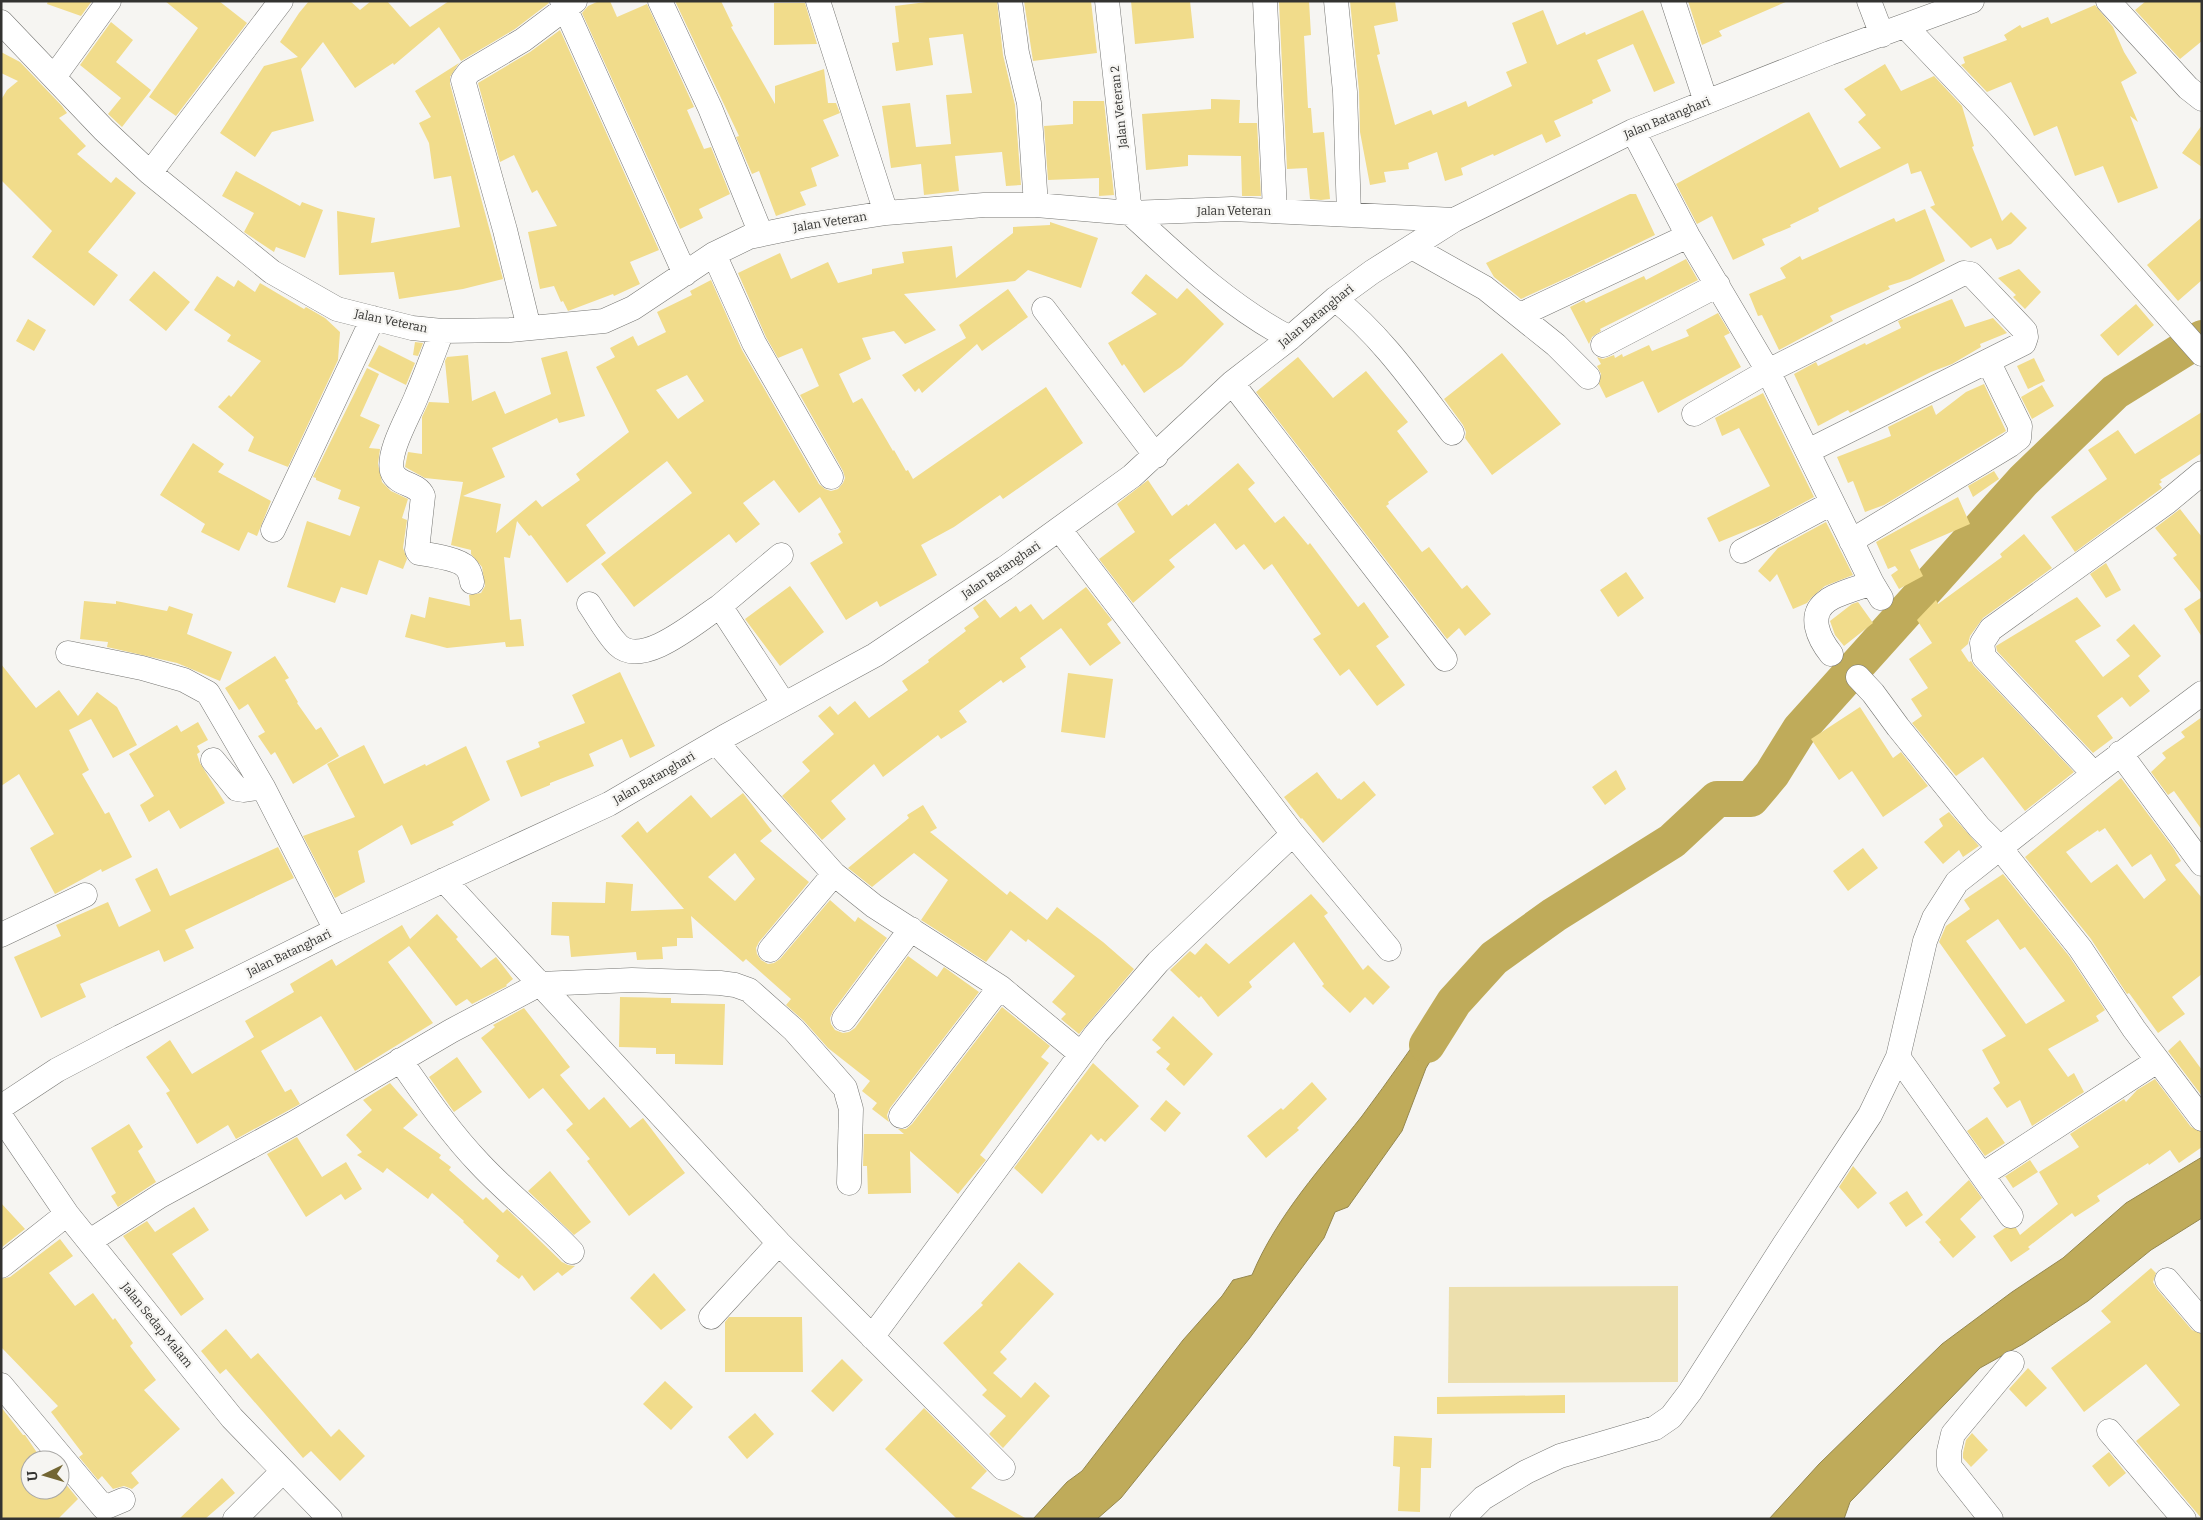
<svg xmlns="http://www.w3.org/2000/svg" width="2203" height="1520" viewBox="0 0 2203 1520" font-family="Bitter,serif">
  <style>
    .green { fill: #ecdfad }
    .water { fill: #bfab5a; stroke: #95874e }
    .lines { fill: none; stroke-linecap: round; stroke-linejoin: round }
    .river { stroke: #bfab5a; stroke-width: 36 }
    .building { fill: #f1dc8b; fill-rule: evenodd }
    .minor-casing { stroke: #767673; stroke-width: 25 }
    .minor { stroke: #fff; stroke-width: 24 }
    .labels { text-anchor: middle; stroke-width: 4.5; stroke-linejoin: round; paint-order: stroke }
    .street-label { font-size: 12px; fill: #333331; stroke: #f6f5f2 }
  </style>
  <rect width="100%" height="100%" fill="#f6f5f2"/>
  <path class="green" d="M1678,1286V1382L1448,1383L1449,1287Z"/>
  <path class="water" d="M1454,1002L1458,1021L1443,1040L1426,1068L1402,1131L1348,1207L1335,1212L1324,1238L1249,1339L1121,1498L1097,1519H1033L1067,1482L1082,1471L1183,1340L1222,1296L1233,1280L1252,1275C1277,1215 1322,1167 1362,1116C1389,1080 1415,1042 1442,1005Z
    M2202,1157V1218L2151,1250L2088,1301L2023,1344L1980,1368L1850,1502L1844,1519H1769L1819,1464L1942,1344L2012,1292L2063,1258L2126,1203Z"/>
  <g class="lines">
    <path class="river" d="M1427,1045L1454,1002L1494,958L1554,915L1672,841L1717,799H1751L1772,774L1800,729L2023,481L2115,392L2202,338"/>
  </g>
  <path class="building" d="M48,1H92L81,16L47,4Z
    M165,1H219L247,23L176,116L149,97L198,28Z
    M309,1H350L360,10L371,1H387L410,27L449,1H548L549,3L515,29L461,61L439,27L394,65L393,63L355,88L323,42L301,69L314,121L272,132L255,157L220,133L264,66L298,57L280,42L299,13Z
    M599,1H610L617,17L647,4L694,107L687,110L704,149L711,147L730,194L699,209L703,218L680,229L582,13L588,6Z
    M675,1H721L733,26L731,27L775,104V86L824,69L828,103H836L840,113L823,120L839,156L811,168L817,186L800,192L806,205L776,216L759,171L752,174L736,137L739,136Z
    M934,1H997L1003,55L1015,105L1021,185L1006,186L1002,152L955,156L959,191L924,195L921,164L891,168L882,106L910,103L916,147L951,144L946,95L972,93L963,34L929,38L933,65L896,71L892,43L899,42L895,6Z
    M1024,1H1091L1097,53L1033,61Z
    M1131,1H1190L1194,38L1135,44Z
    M1309,1L1311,35L1304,36L1308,108H1311L1313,133L1324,132L1330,199L1321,200L1310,199L1307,168L1287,169L1279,2Z
    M1350,1H1395L1398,21L1374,26L1380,54L1377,55L1395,125L1431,110L1433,115L1466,101L1468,107L1512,86L1506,72L1527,63L1512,23L1543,10L1557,45L1585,32L1586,35L1643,10L1675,83L1654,92L1633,44L1597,60L1611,91L1592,100L1593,103L1554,121L1561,136L1546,143L1542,134L1494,156L1493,154L1461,168L1463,175L1445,181L1437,152L1408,163L1409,169L1384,172L1386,182L1370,185L1360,132L1359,91Z
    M1688,1H1788L1719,31L1722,36L1702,45Z
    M2146,1H2202V41L2180,59L2135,10Z
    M774,3H805L817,44L774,45Z
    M2095,5L2113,27L2124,52L2137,73L2121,82L2138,122L2130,116L2158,188L2118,203L2103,166L2075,176L2057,126L2034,136L2011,82L1987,92L1961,65L1965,63L1963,57L2007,40L2004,35L2020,25L2022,28L2048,17L2051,24Z
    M111,22L133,40L116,62L151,90L122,127L108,114L121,98L80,65Z
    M560,30L659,250L630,262L640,284L614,296L613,294L568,311L563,301L561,302L554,286L540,289L528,232L557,226L537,190L532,193L514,155L500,162L478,83L530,52Z
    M1,52L20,62L62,106L67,113L59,118L86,146L77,154L111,183L116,177L136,193L88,252L118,275L94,306L32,257L52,231L1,180V100L7,90L18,81L1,73Z
    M459,63L450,77V84L503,279L463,289L399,299L394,272L339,275L337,211L375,218L371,243L460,227L451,176L434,179L429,143L419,123L431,117L415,91Z
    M1885,64L1901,91L1934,76L1962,106L1974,146L1972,147L2002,221L2011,212L2027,228L2011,244L1997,250L1991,238L1971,248L1930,207L1935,205L1921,171L1911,174L1908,163L1818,208L1819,211L1790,225L1791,227L1762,239L1765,245L1733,260L1712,216L1697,224L1676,184L1809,112L1840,168L1881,148L1858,122L1866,115L1844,89Z
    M1211,99L1240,100L1239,123H1257L1261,196H1242L1241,156L1188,155V166L1146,170L1142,114L1211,109Z
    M1073,101H1104L1114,195L1099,196V178L1048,180L1044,126L1073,124Z
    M2202,125V167L2182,153Z
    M236,171L300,206L302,202L323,210L305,258L276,247L274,252L244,232L254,213L222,196Z
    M1630,194H1636L1655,235L1571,276L1521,299L1494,277L1486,263Z
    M1925,209L1945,261L1910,279L1888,286L1890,289L1830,316L1833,321L1779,350L1762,315L1758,316L1749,294L1786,278L1780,268L1800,256L1802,260L1894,218L1896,222Z
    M2202,217V280L2178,301L2147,265Z
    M1050,222L1098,238L1081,288L1028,270L1015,281L904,294L936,330L905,344L894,331L862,338L871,359L839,374L853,403L862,398L893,451L894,450L906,471L908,470L913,479L1046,387L1083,443L1003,499L1000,495L954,527L921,545L937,575L880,607L877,601L846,620L810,563L843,543L838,534L841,532L820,497L799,513L774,480L743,503L760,524L736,543L729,534L634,607L601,564L692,493L667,461L586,525L606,553L567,583L531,535L529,536L517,521L510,558L504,557L510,620L521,619L524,646L506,647L505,642L447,648L405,637L411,614L425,618L429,597L470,606L469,595L481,593L485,586L482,567L471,554V550L451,545L463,482L425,478L405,467L408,452L422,454V417L429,402L449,403L445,361L447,357L468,355L472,401L495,391L505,414L551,394L541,358L567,351L585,416L559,423L557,418L492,448L505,477L463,496L501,504L496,533L536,500L542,507L580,480L576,474L629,432L596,367L615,357L610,348L633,336L638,346L666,332L657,312L692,295L690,291L711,280L742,350L819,484L825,489L831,491L838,489L843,483L845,478L843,471L800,395L819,386L802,348L778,358L766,337L738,273L780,253L791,279L828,262L838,283L872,274V269L904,263L902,252L952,246L956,278L1013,233V227L1050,225ZM687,375L704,401L678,419L656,390Z
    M1686,259L1698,280L1600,329L1601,331L1592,337L1589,344L1570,307L1584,300L1586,303L1644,276L1646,280Z
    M2019,269L2041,292L2025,309L2013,297L2016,295L1998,278Z
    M154,271L190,302L166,331L129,300Z
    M1146,274L1177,299L1187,288L1224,324L1182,366L1144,393L1124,364L1122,366L1108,343L1157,314L1131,293Z
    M217,276L234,287L238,280L255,292L260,283L304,309L306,307L325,318L340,332L338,360L288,467L248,451L254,437L218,407L229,395L231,397L261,361L227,341L231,335L194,310Z
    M1008,289L1028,317L982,351L977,344L922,393L919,388L915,392L902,375L966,338L959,325Z
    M1952,299L1965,327L1993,318L2007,333L1980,344L1981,347L1952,364L1931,372L1850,413L1848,410L1818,426L1794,374L1816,362L1818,366L1865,343L1866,345L1901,328L1898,321Z
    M2136,304L2154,325L2118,356L2100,335Z
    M1718,313L1730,333L1724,336L1741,367L1658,413L1643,381L1606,398L1599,384L1601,374L1597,366L1601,364L1597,357L1603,359L1614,355L1615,358L1622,354L1623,357L1649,345L1652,351L1689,336L1686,330Z
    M28,319L46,330L34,351L16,341Z
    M415,342L423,343L418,356L413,355Z
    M379,345L415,363L406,385L368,366Z
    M1502,353L1561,424L1492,475L1465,438L1466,432L1463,425L1444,399Z
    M1298,357L1333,398L1366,371L1408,422L1397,431L1428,472L1388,502L1389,504L1386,506L1422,552L1429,547L1462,589L1467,585L1491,614L1465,636L1459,628L1447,639L1256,392Z
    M2034,358L2045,381L2028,389L2017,366Z
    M367,368L379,374L360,416L380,425L369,448L380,449L378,464L382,482L391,491L408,499L402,518L407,520L403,548L407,559L403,569L379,560L367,595L341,587L335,603L287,587L307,521L350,536L360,507L338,499L341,490L316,480V478L313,477Z
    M1984,384L2006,431L1884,505L1865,512L1853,481L1848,483L1837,457L1891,436L1888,427L1932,405L1936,415L1966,392Z
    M2042,385L2054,406L2032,419L2021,397Z
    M1763,393L1814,497L1768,522L1719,542L1707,518L1770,486L1739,428L1722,436L1715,418Z
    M2202,412V453L2160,480L2162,482L2159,484L2162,488L2075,552L2051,517L2107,479L2088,450L2118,430L2135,454Z
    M193,443L224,464L218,472L271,501L257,536L248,532L239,551L201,532L205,524L160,495Z
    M1238,463L1255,483L1248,489L1275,523L1284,516L1308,545L1310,543L1358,607L1364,602L1389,637L1376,646L1405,685L1377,706L1349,669L1340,676L1313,639L1321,634L1272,564L1264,570L1244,544L1236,550L1215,523L1169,560L1175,567L1133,603L1099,559L1135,532L1117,504L1148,480L1172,516L1187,504L1188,506Z
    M1994,471L1999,479L1973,497L1968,486Z
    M1958,497L1970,524L1910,550L1923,576L1899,589L1891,575L1898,570L1895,566L1888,569L1876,542Z
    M2180,509L2202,537V594L2173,558L2177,555L2155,528Z
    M1826,522L1853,575L1825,586L1812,597L1807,603L1793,609L1777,574L1770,582L1758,571L1778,548Z
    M2024,534L2052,568L1983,618L1970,636L1968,644L1961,650L1969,662L1971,661L1974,666L2074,772L2025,811L1983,757L1956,776L1912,723L1922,716L1911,699L1928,688L1909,659L1932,643L1917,620L1936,600L1938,604L2002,557L2000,554Z
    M2106,563L2121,590L2106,598L2090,574Z
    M1626,572L1644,598L1618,617L1600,590Z
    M790,586L824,632L780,666L745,619Z
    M1086,587L1112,620L1107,624L1121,643L1090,666L1061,628L1020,658L1026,667L1003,683L1001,680L959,711L967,722L941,739L938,735L883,777L874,764L831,801L846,819L822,840L782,796L810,771L802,762L834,734L818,716L830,706L838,715L855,701L869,718L908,690L902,681L929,662L928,660L966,631L964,628L979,617L973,608L985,599L1000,618L1016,606L1020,612L1031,604L1043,620Z
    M2077,597L2101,626L2075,641L2103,677L2130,656L2116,640L2134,624L2161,656L2138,676L2150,691L2130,707L2122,697L2097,716L2113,738L2093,753L1997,651L1996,646Z
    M2202,597V637L2184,609Z
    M84,601L116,604V601L167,611L169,606L193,614L187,634L232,652L220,681L177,663L107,647L108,642L80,639Z
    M1858,602L1873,623L1844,646L1835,635L1830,621L1852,604Z
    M275,656L289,678L285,680L298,702L297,703L316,730L321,727L339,756L293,784L275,752L271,755L258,736L265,732L248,704L239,710L225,688Z
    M1,664L36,708L59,690L78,716L97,692L117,707L137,745L113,758L91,719L69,730L89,770L82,774L105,814L109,812L132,857L102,872L101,869L55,894L30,848L54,834L19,774L1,786Z
    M620,672L655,746L630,758L622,739L589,754L594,766L550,783V785L521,797L506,761L540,747L538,742L585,723L572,695Z
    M1068,673L1113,679L1105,738L1061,732Z
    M1860,707L1893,758L1901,752L1928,786L1883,817L1852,771L1839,780L1811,739Z
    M2202,717V830L2174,791L2168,795L2151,772L2166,758L2162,753L2185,737L2181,732Z
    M198,722L208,740L197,746L200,752L197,754L200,763L225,803L180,829L169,810L149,822L140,805L154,796L129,754L177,725L181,732Z
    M364,745L384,784L425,764L426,766L466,746L490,800L452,822L454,825L411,845L402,825L358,851L365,882L335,898L303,836L355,817L327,764Z
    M1616,770L1626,789L1605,805L1592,787Z
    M1317,772L1338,799L1339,798L1341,800L1364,781L1376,795L1323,843L1302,818L1301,819L1284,797Z
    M2121,778L2174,849L2181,861L2175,865L2202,898V974L2172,997L2185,1014L2158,1033L2129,993L2127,994L2091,939L2025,857ZM2105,828L2132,867L2151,854L2166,880L2144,899L2117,864L2091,883L2066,852L2098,830L2099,832Z
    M743,793L772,831L760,841L809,882L759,942L756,948L757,954L761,960L768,964L774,963L780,959L830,900L855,922L858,917L887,938L833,1011L830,1018L831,1024L835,1030L843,1033L849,1032L855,1028L908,956L937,977L944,967L979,992L890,1108L887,1115L889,1122L872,1109L877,1103L862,1091L870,1081L828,1048L804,1021L786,1005L791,999L746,959L743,962L691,916L693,938H677V946L662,947L663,959L637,960L636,952L571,957L569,936L551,935L552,902L605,903L606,882L633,884L631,911L684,909L621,836L638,821L647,833L691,795L711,818ZM735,853L755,879L735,901L708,877Z
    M923,805L937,828L930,832L1007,895L1010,891L1047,920L1057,907L1103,942L1134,969L1079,1034L1061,1019L1066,1014L1052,1002L1075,976L1028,939L1026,942L1011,930L986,962L921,920L948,880L914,853L872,887L848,868L909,818L907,815Z
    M1949,812L1979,846L1963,857L1959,850L1943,864L1924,842L1943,826L1939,819Z
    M278,847L294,878L185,930L194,948L164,962L159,950L80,984L86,997L41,1018L14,957L61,936L56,925L108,902L119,927L151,911L135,879L157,868L170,896Z
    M1863,848L1878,868L1848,891L1833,871Z
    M2003,874L2069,956L2105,1010L2096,1016L2099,1021L2048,1049L2068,1077L2074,1073L2084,1092L2032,1126L2020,1100L2007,1108L1993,1088L2000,1083L1982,1050L2006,1036L1939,942L1946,926L1970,909L1964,900ZM1998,919L2020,950L2025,947L2065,1001L2026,1024L1966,941Z
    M1311,894L1328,913L1324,916L1363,970L1368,965L1390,987L1373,1005L1365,997L1350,1013L1322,986L1324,984L1294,942L1249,982L1252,987L1218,1017L1201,996L1199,998L1170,970L1190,951L1195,955L1206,943L1229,964Z
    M437,914L458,937L456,939L481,968L496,957L513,979L506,985L507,986L472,1004L467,999L456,1006L409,946L388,962L433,1023L355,1071L321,1016L261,1051L285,1092L291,1089L300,1104L236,1139L228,1125L197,1144L166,1093L170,1091L146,1057L170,1040L192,1074L254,1037L245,1021L294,992L290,984L332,959L336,966L402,925L410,939Z
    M620,997L671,998V1003L725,1004L723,1065L675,1064V1054H656V1048L619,1047Z
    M1002,1007L1050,1046L1041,1057L1049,1063L980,1155L986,1160L958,1194L910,1151L911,1193L868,1194L867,1166H863L864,1134H904L898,1129H906L912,1124Z
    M524,1008L570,1067L560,1075L589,1110L604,1097L630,1128L643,1118L685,1173L629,1216L587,1161L590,1159L566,1130L573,1124L543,1088L529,1099L481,1038L495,1027L493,1025Z
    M1173,1016L1213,1054L1184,1086L1166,1069L1170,1064L1156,1052L1161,1048L1152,1040Z
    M2180,1040L2202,1070V1096L2168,1051Z
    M457,1057L482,1092L454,1112L429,1077Z
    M1093,1063L1139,1106L1105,1142L1101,1138L1098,1141L1091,1134L1042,1194L1014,1168Z
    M2155,1079L2191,1127L2202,1132V1147L2179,1163L2170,1150L2149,1165L2148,1163L2097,1196L2100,1201L2075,1217L2072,1213L2028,1247L2030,1249L2011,1262L1993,1236L2005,1228H2016L2020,1235L2058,1204L2039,1172L2079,1147L2070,1134L2124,1099L2126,1102L2137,1090Z
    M1312,1082L1327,1099L1297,1128L1299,1130L1266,1158L1247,1136L1281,1108L1283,1110Z
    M390,1083L418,1115L403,1128L441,1155L439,1158L451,1167L449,1170L483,1200L486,1197L503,1213L507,1209L562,1262L568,1265L575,1266L562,1276L558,1272L534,1291L522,1275L519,1279L496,1261L499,1256L463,1222L464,1221L432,1193L428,1199L387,1168L383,1173L357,1155L362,1152L346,1135L372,1110L363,1100Z
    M1166,1100L1181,1113L1165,1132L1150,1119Z
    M1987,1117L2005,1143L1985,1156L1967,1131Z
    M129,1124L143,1147L138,1151L156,1182L118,1207L111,1196L116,1193L91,1148Z
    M297,1137L322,1177L346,1162L362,1189L345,1200L341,1194L306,1217L267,1154Z
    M2030,1160L2038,1172L2013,1188L2005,1176L2001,1179Z
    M1853,1166L1877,1193L1858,1209L1839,1187Z
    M550,1171L591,1222L574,1235L528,1191Z
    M1969,1180L1982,1198L1960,1219L1976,1237L1953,1258L1939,1242L1941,1240L1925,1222Z
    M1907,1191L1923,1215L1906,1227L1889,1203Z
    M1,1203L25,1229L1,1248Z
    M194,1207L209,1230L172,1254L204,1299L181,1316L123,1236L147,1221L155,1232Z
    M60,1239L73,1256L49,1273L75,1306L93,1293L113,1320L115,1318L133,1343L130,1346L156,1380L144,1390L180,1429L131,1473L139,1483L132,1489L124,1486L113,1489L102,1476L98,1480L79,1457L83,1454L51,1412L58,1406L1,1347V1279L10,1277Z
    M1019,1262L1054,1294L1000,1352L1007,1359L993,1373L1021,1398L1035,1382L1050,1396L1003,1448L989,1434L1006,1416L982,1395L987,1390L943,1343L983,1305L981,1303Z
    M2151,1268L2156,1273L2153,1282L2157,1289L2192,1330L2202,1334V1519L2136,1441L2180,1405L2146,1364L2084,1412L2051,1368L2111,1322L2101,1311Z
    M654,1273L686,1310L661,1330L630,1298Z
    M729,1317H802L803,1372H725V1322Z
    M226,1329L251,1359L258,1353L331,1437L339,1429L365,1456L340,1481L311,1451L303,1458L226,1369L220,1374L201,1351Z
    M842,1359L863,1380L833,1412L811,1391Z
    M2028,1368L2047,1388L2026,1407L2009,1389Z
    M665,1381L693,1407L671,1430L643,1404Z
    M1565,1395V1413L1437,1414V1397Z
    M1,1407L23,1435H25L42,1460H30V1490H60V1477L78,1499L58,1519H1Z
    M924,1408L987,1471L971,1488L1027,1519H957L885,1449Z
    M755,1413L774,1434L747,1459L728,1437Z
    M1972,1433L1988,1450L1971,1467L1963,1458V1453L1966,1440Z
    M1394,1436L1432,1438L1431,1468H1421L1420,1512L1398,1511L1400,1467L1393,1466Z
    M2109,1452L2126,1473L2109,1487L2092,1466Z
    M222,1478L235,1493L205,1519H179Z"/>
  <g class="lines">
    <defs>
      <path id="minor" d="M562,1L685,274
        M660,1L710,108L761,234
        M818,1L886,213
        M1010,1L1017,53L1029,103L1036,205
        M1107,1L1130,213C1180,259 1230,307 1290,338
        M1265,1L1275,211
        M1336,1L1345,92L1349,215
        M1673,1L1706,102
        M1869,1L1882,35
        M2108,1L2188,88L2202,99
        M1,22L104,130L150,173L272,272L337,309L412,328L442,331L510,330L604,321L633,308L714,254L749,237L802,226L886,213L984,205H1036L1130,213L1232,209L1454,220
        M1906,27L1997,123L2202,354
        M54,77L109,1
        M1633,131L1688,236L1768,371L1872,583L1881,598
        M150,173L281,1
        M1412,247L1485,288L1556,345L1588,377
        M714,254L754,343L831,477
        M1335,299C1382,336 1416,386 1452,433
        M1044,309L1156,456
        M1520,315L1688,236
        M529,328L505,230L463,80L469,72L523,40L575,1
        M442,331C434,352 426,374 417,395C410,414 387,451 392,471C397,486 417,482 423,496L417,550L419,553C431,555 459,559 466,567C470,571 471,577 472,582
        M1603,345L1718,285
        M1232,383L1445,659
        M1694,414L1768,371L1964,273L1971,274L2025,331L2026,337L2024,343L1988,361
        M1808,451L1988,361L2020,426L2019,438L2010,445L1851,541
        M2202,473L2167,502L1991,629L1982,643L1984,657L2094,774L2202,693
        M273,530L373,318
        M1742,551L1832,503
        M589,604C598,617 607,634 618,645C643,669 698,620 720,606L784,704
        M720,606L781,555
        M68,653L142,668L184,680L208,693L263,787L336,930
        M1831,654C1819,639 1807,615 1827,601C1837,593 1859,588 1872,583
        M1858,677L1873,693L1898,727L1979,827L2000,848L2080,948L2134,1029L2202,1119
        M716,742L834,874L874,906L1000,987L1081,1054
        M2120,753L2202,864
        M213,760L237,789L244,790L263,787
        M1293,834L1389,949
        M444,880L779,1243L1003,1468
        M1,935L85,895
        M770,950L834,874
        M844,1019L911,929
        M1898,1057L2011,1216
        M400,1060C425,1096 450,1133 480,1164C509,1195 543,1221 572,1252
        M1,1107L57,1070L120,1037L336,930L609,804L724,737L875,655L1005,568L1132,476L1232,383L1290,338L1335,299L1372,272L1454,220L1633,131L1830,53L1972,1
        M901,1116L1000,987
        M1,1117L67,1214L232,1418L330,1519
        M1982,1175L2157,1061
        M90,1241L160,1196L294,1123L451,1031L540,984L632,980L720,983L735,985L749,990L794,1030L845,1088L851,1109L849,1183
        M1,1266L67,1214
        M2167,1280L2202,1321
        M711,1317L779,1243
        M872,1337L1096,1034L1158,962L1293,834L1060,530
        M1,1385L104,1508L123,1500
        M2109,1431L2184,1519
        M235,1519L283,1471
        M1462,1519L1483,1498L1526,1472L1560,1456L1655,1428L1671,1417L1690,1392L1784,1245L1870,1115L1898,1057L1925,941L1934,918L1957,882L2094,774
        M1991,1519L1949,1466V1451L1953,1434L2012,1363"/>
    </defs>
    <use href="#minor" class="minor-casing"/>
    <use href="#minor" class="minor"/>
  </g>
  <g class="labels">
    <g class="street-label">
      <text transform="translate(1119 107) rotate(-96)" y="4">Jalan Veteran 2</text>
      <text transform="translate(1667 118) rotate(-22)" y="4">Jalan Batanghari</text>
      <text x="1234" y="215">Jalan Veteran</text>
      <text transform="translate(830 222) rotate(-9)" y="4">Jalan Veteran</text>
      <text transform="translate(1316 316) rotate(-39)" y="4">Jalan Batanghari</text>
      <text transform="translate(391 321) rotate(12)" y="4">Jalan Veteran</text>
      <text transform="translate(1001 570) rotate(-34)" y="4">Jalan Batanghari</text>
      <text transform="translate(654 778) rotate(-30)" y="4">Jalan Batanghari</text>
      <text transform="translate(289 953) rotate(-26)" y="4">Jalan Batanghari</text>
      <text transform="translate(157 1325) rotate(51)" y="4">Jalan Sedap Malam</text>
    </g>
  </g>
  <rect width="2203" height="1520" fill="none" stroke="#333331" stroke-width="5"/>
  <g transform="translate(45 1475) rotate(265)"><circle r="24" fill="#f6f5f2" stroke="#a8a7a5"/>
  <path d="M0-4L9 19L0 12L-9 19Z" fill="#736633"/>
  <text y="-8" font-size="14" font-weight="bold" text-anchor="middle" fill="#333331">U</text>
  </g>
</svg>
